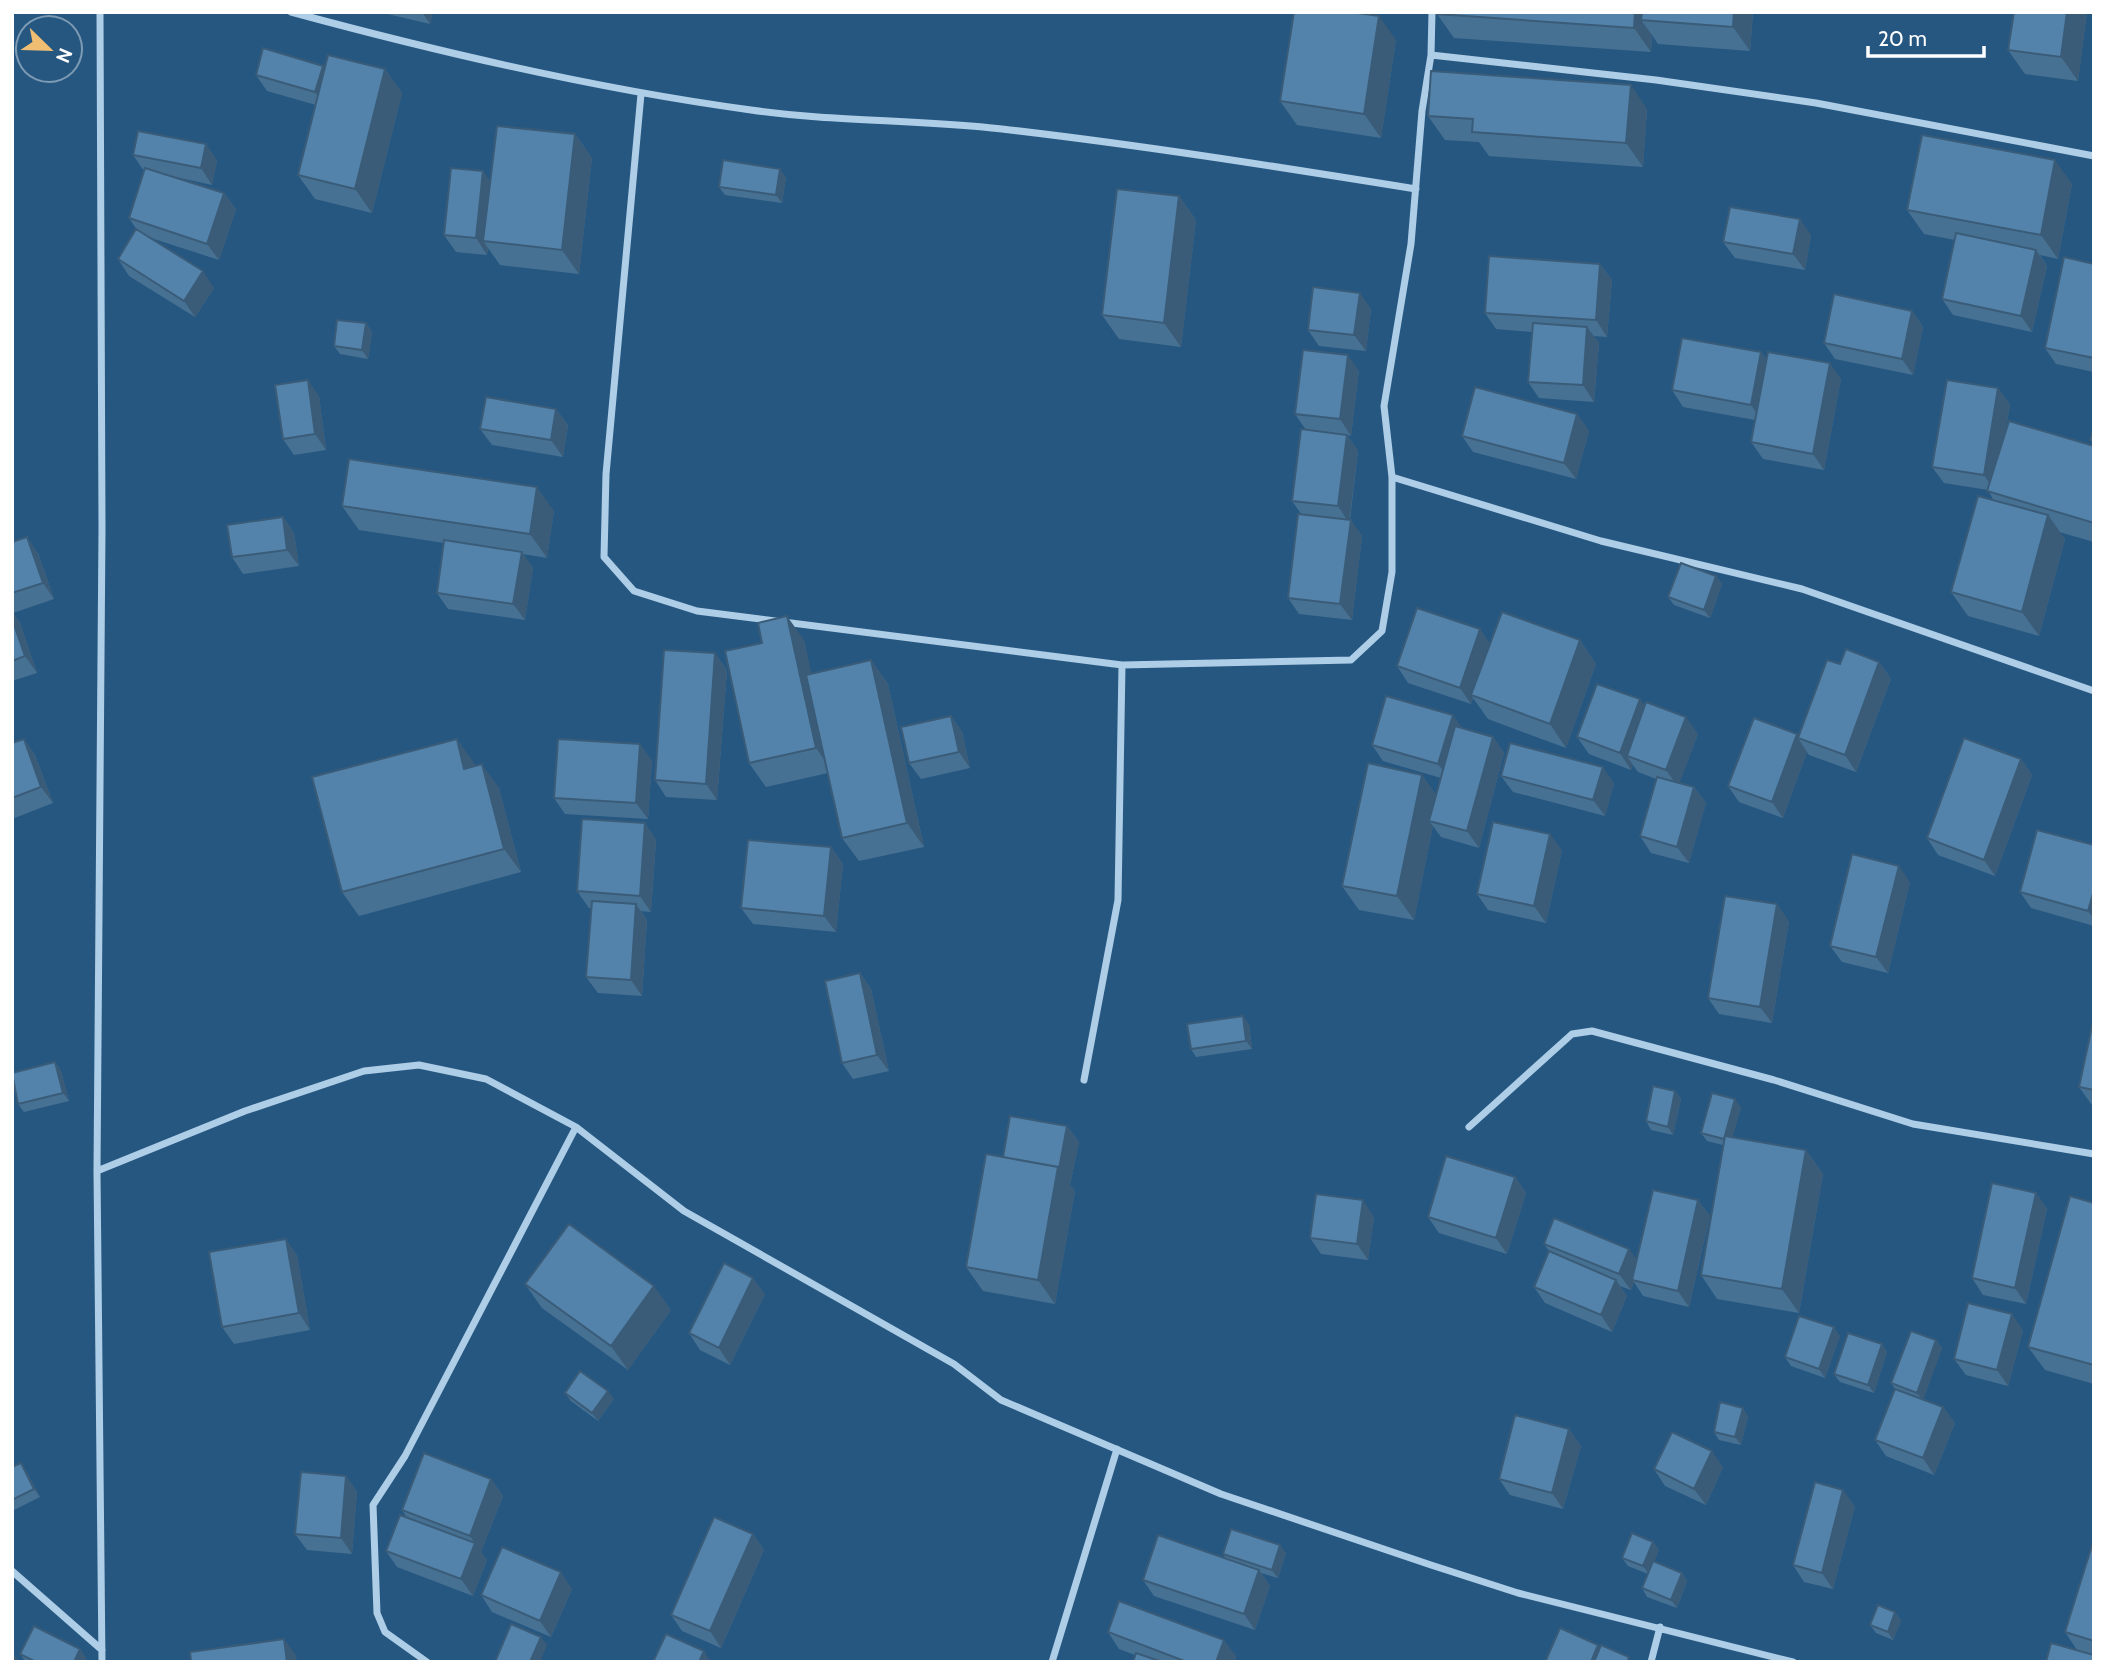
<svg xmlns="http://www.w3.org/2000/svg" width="2106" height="1674" viewBox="0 0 2106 1674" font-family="Cabin,sans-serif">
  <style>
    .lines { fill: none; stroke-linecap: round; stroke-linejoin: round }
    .minor { stroke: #aecde6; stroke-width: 7 }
    .wall { fill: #477193 }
    .shaded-wall { fill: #3a5c78 }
    .building { fill: #5383ab; stroke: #3a5c78; stroke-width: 2 }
  </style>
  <rect width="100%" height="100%" fill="#265781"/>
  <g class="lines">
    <path class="minor" d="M100,12L102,529L97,1171L102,1662
      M291,12C442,53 596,89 751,110C834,122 919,119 1002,129C1141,145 1279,167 1416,189
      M1431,55L1656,80L1816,103L2094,156
      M641,94L606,474L604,557L634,591L697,611L1122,665L1351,660L1382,631L1392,572V477L1384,406L1411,244L1422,111L1431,55L1432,12
      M1392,477L1601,541L1802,589L2094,691
      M1084,1080L1118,900L1122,665
      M1469,1127L1572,1034L1592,1031L1774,1080L1913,1124L2094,1154
      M97,1171L245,1111L364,1071L419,1065L486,1079L576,1127L684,1211L954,1364L1001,1400L1221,1494L1431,1565L1518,1593L1793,1662
      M12,1571L102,1650
      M427,1662L385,1632L377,1613L373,1505L405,1456L576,1127
      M1052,1662L1117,1449
      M1651,1662L1660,1627"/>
  </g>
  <path class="wall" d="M379,12H433L430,24Z
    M1753,12L1750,51L1658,44L1652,35L1651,52L1454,38L1437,14Z
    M2087,12L2078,81L2025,74L2008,50Z
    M1396,40L1381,138L1297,125L1280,101Z
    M325,69H385L402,93L372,213L315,199L298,175L316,105L267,91L256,75Z
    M1647,109L1643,167L1489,156L1479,142L1445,140L1428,116Z
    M575,134L592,158L579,274L500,265L488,248L487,255L456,252L444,235L490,181Z
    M133,155L217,160L212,185L176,177L224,193L236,209L219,260L148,237L214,288L195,317L129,276L118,259L137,230L129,218L144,171Z
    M786,177L782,203L725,195L719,187Z
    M2072,184L2058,259L2040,255L2047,266L2032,332L1953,315L1942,299L1955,240L1924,234L1907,210Z
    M1179,196L1196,220L1181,347L1119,339L1102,315Z
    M1811,235L1805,270L1735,258L1723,242Z
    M1600,264L1612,280L1607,337L1594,336L1599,343L1594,402L1539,398L1528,382L1532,332L1496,329L1485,313Z
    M2094,264V372L2056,364L2045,348Z
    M1371,309L1366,351L1319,346L1308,330Z
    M1912,311L1923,327L1913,375L1835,359L1824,343Z
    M366,323L372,332L368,359L340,354L334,346Z
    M1761,352L1766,359L1841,379L1824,470L1763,459L1751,442L1755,420L1683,407L1672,390Z
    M1359,371L1351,436L1347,435L1358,451L1350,520L1362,536L1352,620L1299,614L1288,598L1302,515L1292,501L1306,430L1295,414Z
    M1998,388L2010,405L2005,433L2094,446V542L2059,532L2065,539L2039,636L1968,616L1951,592L1994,501L1988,490L1944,483L1932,467Z
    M319,396L326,450L294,455L283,439Z
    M556,409L568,425L563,457L492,445L480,429Z
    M1577,414L1589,431L1576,479L1473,452L1462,436Z
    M342,506L554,511L547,558L523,554L533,568L525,620L448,609L437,593L444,543L359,530Z
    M283,517L294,533L299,566L243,574L232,557Z
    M12,542L38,553L54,599L13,613L20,623L37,673L12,681Z
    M1716,576L1722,584L1710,618L1674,605L1668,597Z
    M1480,629L1490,644L1580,640L1596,664L1566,748L1488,719L1473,698L1471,704L1408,683L1397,666Z
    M804,640L811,674L871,660L888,684L924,847L859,861L842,838L828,773L766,787L749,763Z
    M715,653L727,670L717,800L666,797L655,780Z
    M1879,662L1891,679L1856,772L1809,755L1807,752L1783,818L1739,802L1728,786L1799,736Z
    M1645,706L1698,734L1679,783L1694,787L1706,803L1689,863L1651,853L1640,836L1656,779L1638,772L1633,765L1631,770L1589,754L1577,737Z
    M951,716L962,732L970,768L921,779L909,763Z
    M1462,728L1493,737L1504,753L1479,848L1441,837L1433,826L1414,920L1359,910L1342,886L1422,775L1436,795L1441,778L1383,761L1372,745Z
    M24,739L35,755L53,803L12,819V743Z
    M2021,759L2032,775L1995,876L1938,855L1927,838Z
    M652,760L648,819L565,814L554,798Z
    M474,763L475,766L499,788L521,872L359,916L342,892Z
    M1501,776L1614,783L1605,816L1513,792Z
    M645,823L656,840L651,912L641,911L647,920L642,996L598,993L586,977L591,908H589L577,891Z
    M2094,845V926L2031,908L2020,892Z
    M831,847L843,864L836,932L753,924L741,908Z
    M1562,850L1546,923L1488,910L1477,894Z
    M1910,882L1888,973L1842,962L1830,946Z
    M1789,921L1772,1023L1719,1014L1708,998Z
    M860,973L871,989L889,1071L853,1079L842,1063Z
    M2094,1017V1108L2079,1087Z
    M1249,1024L1252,1049L1196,1057L1191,1049Z
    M55,1062L61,1071L69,1101L24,1112L18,1104Z
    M1675,1091L1681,1099L1673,1135L1651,1130L1646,1121Z
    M1741,1107L1732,1138L1806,1150L1823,1174L1799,1313L1717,1299L1701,1275L1723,1145L1707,1141L1701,1133Z
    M1067,1126L1079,1142L1070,1185L1075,1191L1055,1304L983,1291L966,1267L1003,1157Z
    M1515,1177L1526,1193L1507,1254L1439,1233L1428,1217Z
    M2036,1193L2047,1209L2026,1304L1983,1295L1972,1278Z
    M1698,1200L1710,1216L1689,1307L1643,1296L1634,1282L1631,1290L1620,1286L1627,1296L1612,1332L1545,1303L1534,1287L1549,1251L1544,1244L1637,1259Z
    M2094,1203V1384L2045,1370L2028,1347Z
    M1374,1217L1368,1260L1321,1254L1310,1238Z
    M297,1255L310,1330L234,1344L222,1327Z
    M525,1284L671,1310L628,1370L542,1308Z
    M765,1294L730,1365L700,1350L689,1333Z
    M2023,1330L2008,1386L1966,1375L1954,1359Z
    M1840,1336L1825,1378L1791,1366L1785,1357Z
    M1936,1340L1942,1348L1923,1399L1943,1407L1955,1423L1934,1475L1886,1456L1875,1440L1895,1389L1891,1383Z
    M1882,1344L1887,1352L1874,1393L1840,1382L1834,1374Z
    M565,1393L614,1399L598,1421L571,1401Z
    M1748,1416L1741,1445L1719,1440L1714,1432Z
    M1569,1429L1581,1446L1563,1509L1510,1495L1499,1479Z
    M12,1467L26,1471L40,1497L12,1511Z
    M1723,1467L1706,1505L1665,1486L1654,1469Z
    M346,1476L357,1492L352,1554L307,1550L295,1534Z
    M491,1479L503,1496L481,1552L487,1560L473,1596L397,1567L386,1551L407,1518L402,1510Z
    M1855,1506L1833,1589L1804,1582L1793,1565Z
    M753,1534L764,1550L721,1648L682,1631L671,1615Z
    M2094,1539V1662L2077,1650L2065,1632Z
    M1653,1542L1659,1550L1654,1561L1682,1573L1687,1581L1677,1608L1647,1597L1642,1588L1648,1574L1628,1566L1622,1558Z
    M1286,1553L1278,1578L1261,1573L1270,1586L1255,1630L1154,1596L1143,1580L1226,1559L1223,1554Z
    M572,1589L551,1637L492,1612L481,1595Z
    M1895,1612L1901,1621L1893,1640L1876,1633L1870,1625Z
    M1108,1632L1236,1656L1234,1662H1133L1135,1655L1119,1649Z
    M80,1649L86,1658L84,1662H26L20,1654Z"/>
  <path class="shaded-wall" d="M422,12H433L430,24Z
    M1635,12H1654L1641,20L1652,35L1651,52L1634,28Z
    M1734,12H1753L1750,51L1733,27Z
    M2067,12H2087L2078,81L2061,57Z
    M1379,16L1396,40L1381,138L1364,114Z
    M323,66L334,82L326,108L315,92Z
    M385,69L402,93L372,213L355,189Z
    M1631,85L1647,109L1643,167L1626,143Z
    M575,134L592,158L579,274L562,250Z
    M206,144L217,160L212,185L201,168Z
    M2055,160L2072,184L2058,259L2041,235Z
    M780,169L786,177L782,203L776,195Z
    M483,171L495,188L483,241L488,248L487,255L476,238Z
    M224,193L236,209L219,260L207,244Z
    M1179,196L1196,220L1181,347L1164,323Z
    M1800,219L1811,235L1805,270L1793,254Z
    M2036,250L2047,266L2032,332L2021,316Z
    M1600,264L1612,280L1607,337L1596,320Z
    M203,271L214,288L195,317L184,301Z
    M1360,293L1371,309L1366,351L1354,335Z
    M1912,311L1923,327L1913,375L1902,359Z
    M366,323L372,332L368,359L362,350Z
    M1587,327L1599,343L1594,402L1583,385Z
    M1761,352L1773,368L1763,422L1751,405Z
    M1348,355L1359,371L1351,436L1340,419Z
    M1830,363L1841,379L1824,470L1813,454Z
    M308,380L319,396L326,450L315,434Z
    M1998,388L2010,405L1995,492L1984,475Z
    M556,409L568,425L563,457L551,440Z
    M1577,414L1589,431L1576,479L1564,463Z
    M1347,435L1358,451L1349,523L1338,506Z
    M537,487L554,511L547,558L530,534Z
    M2048,515L2065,539L2039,636L2022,612Z
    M283,517L294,533L299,566L287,550Z
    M1351,520L1362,536L1352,620L1340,604Z
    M27,537L38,553L54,599L43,583Z
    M522,552L533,568L525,620L513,604Z
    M1716,576L1722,584L1710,618L1704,610Z
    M12,612L20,623L37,673L25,656L12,619Z
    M787,616L804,640L833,772L816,748Z
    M1480,629L1491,645L1471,695L1473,698L1471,704L1460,688Z
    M1580,640L1596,664L1566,748L1550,724Z
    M715,653L727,670L717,800L706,784Z
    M871,660L888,684L924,847L907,823Z
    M1879,662L1891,679L1856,772L1845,755Z
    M1640,699L1651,715L1627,756L1633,765L1631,770L1620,753Z
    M1453,715L1464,731L1450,780L1438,764Z
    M951,716L962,732L970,768L959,752Z
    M1686,717L1698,734L1678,787L1666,770Z
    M1797,734L1801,739L1798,738L1807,752L1783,818L1772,802Z
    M1493,737L1504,753L1479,848L1467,831Z
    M24,739L35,755L53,803L41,787Z
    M457,739L474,763L481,793L464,769Z
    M640,744L652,760L648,819L636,803Z
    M2021,759L2032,775L1995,876L1984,860Z
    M482,764L499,788L521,872L504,849Z
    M1603,767L1614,783L1605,816L1593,800Z
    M1422,775L1439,799L1429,821L1433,826L1414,920L1397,896Z
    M1694,787L1706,803L1689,863L1677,847Z
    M645,823L656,840L651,912L640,896Z
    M1550,834L1562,850L1546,923L1534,906Z
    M831,847L843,864L836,932L824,916Z
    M1899,866L1910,882L1888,973L1876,957Z
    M2094,890V919L2088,911Z
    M636,904L647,920L642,996L631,980Z
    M1777,904L1789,921L1772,1023L1760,1007Z
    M860,973L871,989L889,1071L877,1055Z
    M1243,1016L1249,1024L1252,1049L1246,1041Z
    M55,1062L61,1071L69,1101L63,1093Z
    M1675,1091L1681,1099L1673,1135L1668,1127Z
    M1735,1099L1741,1107L1730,1147L1724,1139Z
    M1067,1126L1079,1142L1070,1185L1075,1191L1055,1304L1038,1280L1058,1167Z
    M1806,1150L1823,1174L1799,1313L1782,1289Z
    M1515,1177L1526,1193L1507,1254L1496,1238Z
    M2036,1193L2047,1209L2026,1304L2015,1288Z
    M1363,1200L1374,1217L1368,1260L1357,1244Z
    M1698,1200L1710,1216L1689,1307L1678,1291Z
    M286,1239L297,1255L310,1330L299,1313Z
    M1629,1249L1641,1265L1632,1280L1634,1282L1631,1290L1619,1274Z
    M753,1278L765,1294L730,1365L719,1348Z
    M1616,1280L1627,1296L1612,1332L1601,1315Z
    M654,1286L671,1310L628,1370L611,1346Z
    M2012,1314L2023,1330L2008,1386L1997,1370Z
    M1834,1327L1840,1336L1825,1378L1819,1369Z
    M1936,1340L1942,1348L1923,1401L1917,1393Z
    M1882,1344L1887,1352L1874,1393L1868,1385Z
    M608,1391L614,1399L598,1421L592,1413Z
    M1943,1407L1955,1423L1934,1475L1923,1458Z
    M1743,1408L1748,1416L1741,1445L1735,1437Z
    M1569,1429L1581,1446L1563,1509L1552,1493Z
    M1712,1451L1723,1467L1706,1505L1694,1489Z
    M21,1463L26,1471L40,1497L34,1489Z
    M346,1476L357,1492L352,1554L341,1538Z
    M491,1479L503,1496L481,1552L470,1536Z
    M1843,1490L1855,1506L1833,1589L1822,1573Z
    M753,1534L764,1550L721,1648L710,1631Z
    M1653,1542L1659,1550L1649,1574L1643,1566Z
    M475,1543L487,1560L473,1596L461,1579Z
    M1280,1545L1286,1553L1278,1578L1272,1570Z
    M1259,1570L1270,1586L1255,1630L1244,1614Z
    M561,1572L572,1589L551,1637L540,1621Z
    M1682,1573L1687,1581L1677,1608L1671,1600Z
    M1895,1612L1901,1621L1893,1640L1888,1632Z
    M541,1637L547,1645L540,1662H530Z
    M284,1639L296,1655L297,1662H287Z
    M1224,1640L1236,1656L1234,1662H1216Z
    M1598,1645L1604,1653L1600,1662H1591Z
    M80,1649L86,1658L84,1662H74Z
    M704,1651L711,1662H699Z
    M12,1652L18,1660V1662H12Z"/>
  <path class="building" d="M1294,12H1351L1379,16L1364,114L1280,101Z
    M1437,12H1635L1634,28L1437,14Z
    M1642,12H1734L1733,27L1641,20Z
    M2014,12H2067L2061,57L2008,50Z
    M263,48L323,66L315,92L256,75Z
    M328,55L385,69L355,189L298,175Z
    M1431,71L1631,85L1626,143L1472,132L1473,119L1428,116Z
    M497,126L575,134L562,250L483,241Z
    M138,131L206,144L201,168L133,155Z
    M1922,135L2055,160L2041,235L1907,210Z
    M723,160L780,169L776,195L719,187Z
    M145,168L224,193L207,244L129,218Z
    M451,168L483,171L476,238L444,235Z
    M1117,189L1179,196L1164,323L1102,315Z
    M1730,207L1800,219L1793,254L1723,242Z
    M136,229L203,271L184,301L118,259Z
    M1956,233L2036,250L2021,316L1942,299Z
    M1489,256L1600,264L1596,320L1485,313Z
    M2064,257L2094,264V358L2045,348Z
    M1313,287L1360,293L1354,335L1308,330Z
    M1834,294L1912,311L1902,359L1824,343Z
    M337,320L366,323L362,350L334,346Z
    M1533,323L1587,327L1583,385L1528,382Z
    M1682,338L1761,352L1751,405L1672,390Z
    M1303,350L1348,355L1340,419L1295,414Z
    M1768,352L1830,363L1813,454L1751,442Z
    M308,380L315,434L283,439L275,385Z
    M1947,380L1998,388L1984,475L1932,467Z
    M1475,387L1577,414L1564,463L1462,436Z
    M486,397L556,409L551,440L480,429Z
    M2009,421L2094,446V523L1987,491Z
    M1301,429L1347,435L1338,506L1292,501Z
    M2094,429V441L2090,440Z
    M349,459L537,487L530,534L342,506Z
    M1978,496L2048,515L2022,612L1951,592Z
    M1298,514L1351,520L1340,604L1288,598Z
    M283,517L287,550L232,557L227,525Z
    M27,537L43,583L12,593V542Z
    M444,540L522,552L513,604L437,593Z
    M1681,563L1716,576L1704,610L1668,597Z
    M1417,608L1480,629L1460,688L1397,666Z
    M1502,612L1580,640L1550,724L1471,695Z
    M787,616L816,748L749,763L725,651L762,643L758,623Z
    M12,619L25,656L12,661Z
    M1846,649L1879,662L1845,755L1798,738L1827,660L1840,664Z
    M664,650L715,653L706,784L655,780Z
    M871,660L907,823L842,838L806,675Z
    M1597,684L1640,699L1620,753L1577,737Z
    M1386,696L1453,715L1438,764L1372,745Z
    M1646,702L1686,717L1666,770L1627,756Z
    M951,716L959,752L909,763L901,727Z
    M1754,718L1797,734L1772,802L1728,786Z
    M1455,726L1493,737L1467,831L1429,821Z
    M1964,738L2021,759L1984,860L1927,838Z
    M24,739L41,787L12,798V743Z
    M457,739L464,769L482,764L504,849L342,892L312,777Z
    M558,739L640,744L636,803L554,798Z
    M1510,743L1603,767L1593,800L1501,776Z
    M1368,763L1422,775L1397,896L1342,886Z
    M1657,777L1694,787L1677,847L1640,836Z
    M582,819L645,823L640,896L577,891Z
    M1493,822L1550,834L1534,906L1477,894Z
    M2037,830L2094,845V890L2088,911L2020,892Z
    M748,840L831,847L824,916L741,908Z
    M1852,854L1899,866L1876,957L1830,946Z
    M1725,896L1777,904L1760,1007L1708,998Z
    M592,901L636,904L631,980L586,977Z
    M860,973L877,1055L842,1063L825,981Z
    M1243,1016L1246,1041L1191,1049L1187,1024Z
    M2094,1017V1090L2079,1087Z
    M55,1062L63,1093L18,1104L12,1073Z
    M1653,1086L1675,1091L1668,1127L1646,1121Z
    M1712,1093L1735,1099L1724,1139L1701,1133Z
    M1010,1116L1067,1126L1059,1169L1058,1167L1003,1157Z
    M1725,1136L1806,1150L1782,1289L1701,1275Z
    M986,1154L1058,1167L1038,1280L966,1267Z
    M1446,1156L1515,1177L1496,1238L1428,1217Z
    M1992,1183L2036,1193L2015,1288L1972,1278Z
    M1653,1190L1698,1200L1678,1291L1632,1280Z
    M1316,1194L1363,1200L1357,1244L1310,1238Z
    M2070,1196L2094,1203V1365L2028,1347Z
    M1554,1218L1629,1249L1619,1274L1544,1244Z
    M569,1224L654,1286L611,1346L525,1284Z
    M286,1239L299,1313L222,1327L209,1252Z
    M1549,1251L1616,1280L1601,1315L1534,1287Z
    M724,1263L753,1278L719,1348L689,1333Z
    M1968,1303L2012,1314L1997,1370L1954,1359Z
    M1799,1316L1834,1327L1819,1369L1785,1357Z
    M1911,1331L1936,1340L1917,1393L1891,1383Z
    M1848,1333L1882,1344L1868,1385L1834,1374Z
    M580,1371L608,1391L592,1413L565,1393Z
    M1895,1389L1943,1407L1923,1458L1875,1440Z
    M1720,1402L1743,1408L1735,1437L1714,1432Z
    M1515,1415L1569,1429L1552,1493L1499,1479Z
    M1672,1432L1712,1451L1694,1489L1654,1469Z
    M424,1453L491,1479L470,1536L402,1510Z
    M21,1463L34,1489L12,1500V1467Z
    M301,1472L346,1476L341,1538L295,1534Z
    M1815,1482L1843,1490L1822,1573L1793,1565Z
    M400,1515L475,1543L461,1579L386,1551Z
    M714,1517L753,1534L710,1631L671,1615Z
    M1231,1529L1280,1545L1272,1570L1223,1554Z
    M1632,1533L1653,1542L1643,1566L1622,1558Z
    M1158,1535L1259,1570L1244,1614L1143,1580Z
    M2094,1539V1641L2065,1632Z
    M502,1547L561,1572L540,1621L481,1595Z
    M1653,1561L1682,1573L1671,1600L1642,1588Z
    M1119,1601L1224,1640L1216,1662H1187L1108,1632Z
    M1878,1605L1895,1612L1888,1632L1870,1625Z
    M511,1624L541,1637L530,1662H495Z
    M34,1626L80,1649L74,1662H36L20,1654Z
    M1560,1628L1598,1645L1591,1662H1550L1546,1660Z
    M666,1634L704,1651L699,1662H653Z
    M284,1639L287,1662H191L190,1652Z
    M2051,1643L2094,1655V1662H2046Z
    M1601,1645L1629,1657L1627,1662H1594Z
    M1136,1653L1162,1662H1133Z"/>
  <rect width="2106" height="1674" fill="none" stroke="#ffffff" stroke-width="28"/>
  <g transform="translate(49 49) rotate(113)"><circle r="33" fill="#265781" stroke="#7d9ab3" stroke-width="2"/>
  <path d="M0-5L12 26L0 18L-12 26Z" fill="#efbe73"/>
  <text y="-10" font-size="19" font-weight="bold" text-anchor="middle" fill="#ffffff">N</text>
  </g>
  <path d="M1868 46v10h116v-10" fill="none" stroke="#ffffff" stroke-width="3.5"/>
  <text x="1878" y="46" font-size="21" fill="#ffffff" stroke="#265781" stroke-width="5" paint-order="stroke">20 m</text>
</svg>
